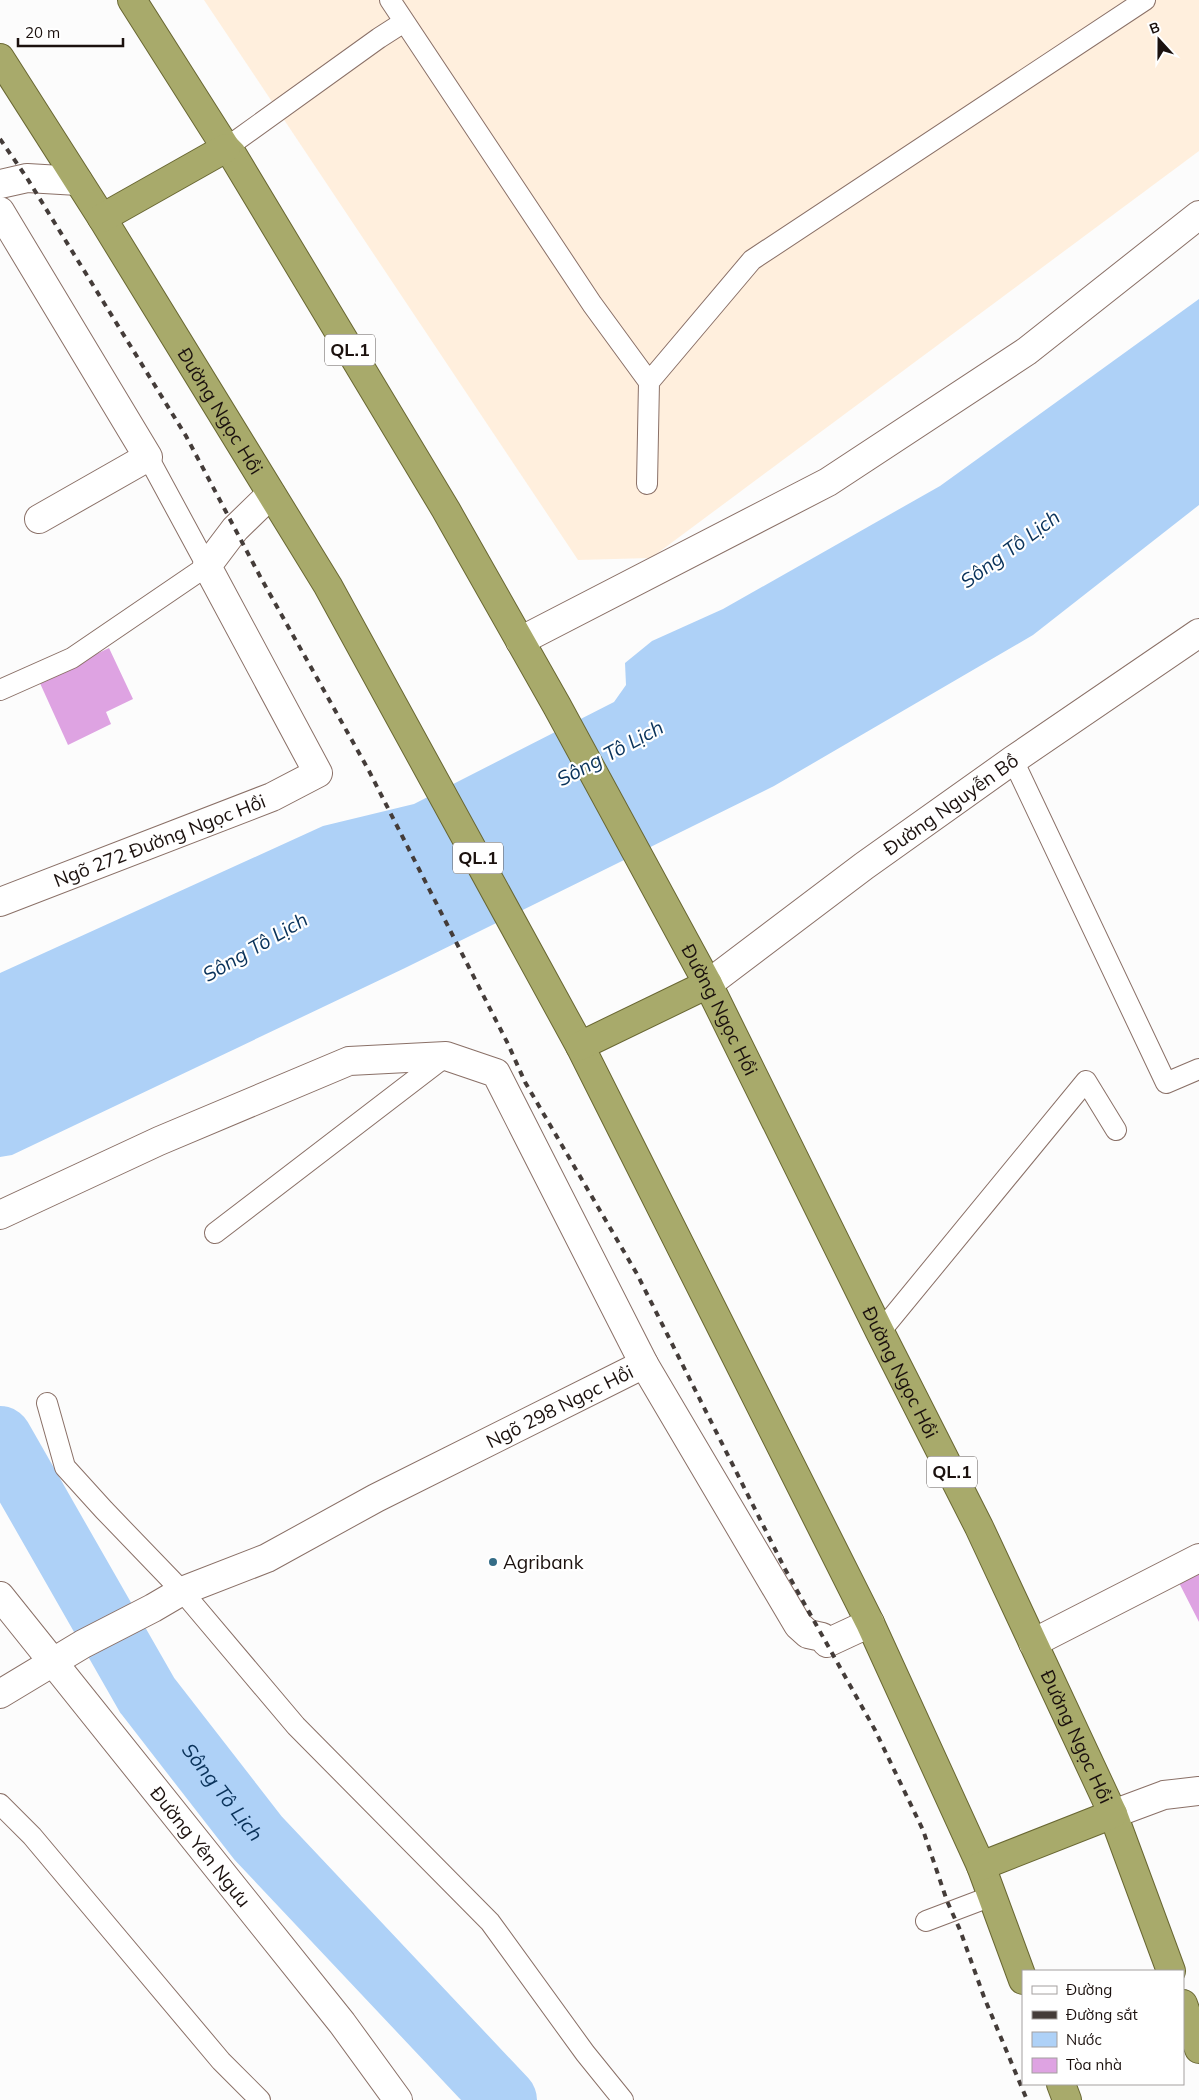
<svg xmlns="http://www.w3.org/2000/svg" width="1199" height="2100" viewBox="0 0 1199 2100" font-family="Mulish,sans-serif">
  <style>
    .industrial { fill: #ffefdd }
    .water { fill: #aed1f7 }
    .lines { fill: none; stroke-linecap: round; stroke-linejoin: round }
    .river { stroke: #aed1f7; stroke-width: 64 }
    .building { fill: #dea3e2 }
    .service-casing { stroke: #8a7067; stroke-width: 22 }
    .minor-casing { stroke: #8a7067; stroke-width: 30 }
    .tertiary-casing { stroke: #8a7067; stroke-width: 30 }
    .trunk-casing { stroke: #696732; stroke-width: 30 }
    .service { stroke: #fff; stroke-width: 20 }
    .minor { stroke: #fff; stroke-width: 28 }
    .tertiary { stroke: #fff; stroke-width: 28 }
    .trunk { stroke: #a8aa6b; stroke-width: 28 }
    .rail { stroke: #443c39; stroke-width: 4; stroke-dasharray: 6 6; stroke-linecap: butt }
    .poi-dot { fill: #346c86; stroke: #fff; stroke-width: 2 }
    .labels { text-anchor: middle; stroke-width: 4.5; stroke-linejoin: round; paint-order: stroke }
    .shield { fill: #fff; stroke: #5f5856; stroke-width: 1 }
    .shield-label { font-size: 18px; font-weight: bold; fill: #1b110e }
    .street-label { font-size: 19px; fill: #1b110e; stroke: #fff }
    .poi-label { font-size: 19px; fill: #1b110e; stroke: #fff; text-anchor: start }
    .water-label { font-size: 20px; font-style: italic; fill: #09325a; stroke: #fff }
  </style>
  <rect width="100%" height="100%" fill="#fcfcfc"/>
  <path class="industrial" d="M204,0H1199V151L651,558L578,560Z"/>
  <path class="water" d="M1199,299V505L1033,635L774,786L405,968L12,1155L0,1157V973L323,826L414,804L614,702L626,685L625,663L652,641L723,609L940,486Z"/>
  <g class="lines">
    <path class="river" id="s1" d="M0,1438L147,1695L258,1838L505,2100"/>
  </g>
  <path class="building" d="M109,648L133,699L106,712L111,724L68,745L39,681Z
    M1199,1562V1622L1175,1575Z"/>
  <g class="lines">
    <defs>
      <path id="service" d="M390,0L592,304L649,382
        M226,148L379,38L404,22
        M647,484L649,382L752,260L1145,0
        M0,690L72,658L207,566L148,457
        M1013,760L1166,1083L1199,1069
        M215,1233L446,1056
        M880,1332L1086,1081L1116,1130
        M47,1403L65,1467L104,1510L182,1591L296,1726L490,1922L585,2053L623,2100
        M0,1804L32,1836L221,2061L260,2100
        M926,1921L992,1896"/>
      <g id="minor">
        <path d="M0,184L27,178L78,181"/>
        <path d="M0,211L148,457L39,519"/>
        <path d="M520,641L828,482L1027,351L1199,215"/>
        <path id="s2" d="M0,902L272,797L318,773L207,566L235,529L271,494"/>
        <path id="s3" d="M708,984L864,866L1013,760L1199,633"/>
        <path d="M0,1215L159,1141L349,1061L446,1056L496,1073L644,1364"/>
        <path d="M1033,1643L1199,1558"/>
        <path id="s4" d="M0,1694L83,1644L153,1608L182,1591L267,1558L376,1498L644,1364L798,1625L808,1634L822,1637L827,1643L870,1623"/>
      </g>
      <g id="tertiary">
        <path id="s5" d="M0,1596L342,2023L398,2100"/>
        <path d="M1113,1814L1164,1795L1199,1791"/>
      </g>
      <g id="trunk">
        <path id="s6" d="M132,0L226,148L232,154L446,510L557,706L708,984L880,1332L979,1527L1113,1814L1171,1971"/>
        <path id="s7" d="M0,58L102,218L328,586L580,1046L870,1623L981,1866L1023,1980"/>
        <path d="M102,218L226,148"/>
        <path d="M580,1046L708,984"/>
        <path d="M981,1866L1113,1814"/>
        <path d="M1183,2004L1199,2049"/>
        <path d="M1061,2084L1067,2100"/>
      </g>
    </defs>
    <use href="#service" class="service-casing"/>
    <use href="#minor" class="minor-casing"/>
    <use href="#tertiary" class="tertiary-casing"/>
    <use href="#trunk" class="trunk-casing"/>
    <use href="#service" class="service"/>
    <use href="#minor" class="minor"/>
    <use href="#tertiary" class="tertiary"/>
    <use href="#trunk" class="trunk"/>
    <path class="rail" d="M0,139L27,178L186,436L262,580L368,769L508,1044L525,1082L637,1274L785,1569L875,1730L923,1830L947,1901L960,1930L984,1997L1027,2100"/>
  </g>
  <circle class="poi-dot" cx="493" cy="1562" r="5"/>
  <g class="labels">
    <g class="shield">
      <rect x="325" y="334.5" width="50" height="31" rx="4"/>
      <rect x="453" y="842.5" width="50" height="31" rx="4"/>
      <rect x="927" y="1456.5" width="50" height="31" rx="4"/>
    </g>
    <g class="shield-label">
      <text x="350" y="356">QL.1</text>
      <text x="478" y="864">QL.1</text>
      <text x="952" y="1478">QL.1</text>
    </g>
    <g class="street-label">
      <text dy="7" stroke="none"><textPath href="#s7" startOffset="416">Đường Ngọc Hồi</textPath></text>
      <text dy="7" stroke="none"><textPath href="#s3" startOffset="302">Đường Nguyễn Bồ</textPath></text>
      <text dy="7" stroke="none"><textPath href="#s2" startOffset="171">Ngõ 272 Đường Ngọc Hồi</textPath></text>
      <text dy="7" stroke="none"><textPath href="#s6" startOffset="1169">Đường Ngọc Hồi</textPath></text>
      <text dy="7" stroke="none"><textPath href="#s6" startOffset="1574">Đường Ngọc Hồi</textPath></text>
      <text dy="7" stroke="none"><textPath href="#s4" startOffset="630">Ngõ 298 Ngọc Hồi</textPath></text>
      <text dy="7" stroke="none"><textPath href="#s6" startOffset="1979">Đường Ngọc Hồi</textPath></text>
      <text dy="7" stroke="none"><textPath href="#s5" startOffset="321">Đường Yên Ngưu</textPath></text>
    </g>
    <g class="poi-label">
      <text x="503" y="1569">Agribank</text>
    </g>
    <g class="water-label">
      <text transform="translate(1010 549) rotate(-36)" y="7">Sông Tô Lịch</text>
      <text transform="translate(610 753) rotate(-28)" y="7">Sông Tô Lịch</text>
      <text transform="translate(255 947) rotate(-30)" y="7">Sông Tô Lịch</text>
      <text dy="7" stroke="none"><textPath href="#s1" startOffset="419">Sông Tô Lịch</textPath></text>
    </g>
  </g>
  <rect x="1022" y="1970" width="162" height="115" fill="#ffffff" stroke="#a4a09f"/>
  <rect x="1032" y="1986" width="25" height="8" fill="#ffffff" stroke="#a4a09f"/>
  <text x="1066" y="1995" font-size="15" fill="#1b110e">Đường</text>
  <rect x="1032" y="2011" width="25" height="8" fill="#443c39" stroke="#a4a09f"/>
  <text x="1066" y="2020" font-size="15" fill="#1b110e">Đường sắt</text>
  <rect x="1032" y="2032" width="25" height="15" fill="#aed1f7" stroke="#a4a09f"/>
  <text x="1066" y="2045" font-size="15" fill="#1b110e">Nước</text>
  <rect x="1032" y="2058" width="25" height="15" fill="#dea3e2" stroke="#a4a09f"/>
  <text x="1066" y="2070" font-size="15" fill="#1b110e">Tòa nhà</text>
  <g transform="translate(1159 40) rotate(339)" stroke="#ffffff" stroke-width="4" paint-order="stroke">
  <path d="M0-4L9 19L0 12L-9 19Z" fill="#1b110e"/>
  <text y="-8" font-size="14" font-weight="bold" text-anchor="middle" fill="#1b110e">B</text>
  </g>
  <path d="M18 38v8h105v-8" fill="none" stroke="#1b110e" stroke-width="2.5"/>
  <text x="25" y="38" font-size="15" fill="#1b110e" stroke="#ffffff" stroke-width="4" paint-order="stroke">20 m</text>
</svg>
